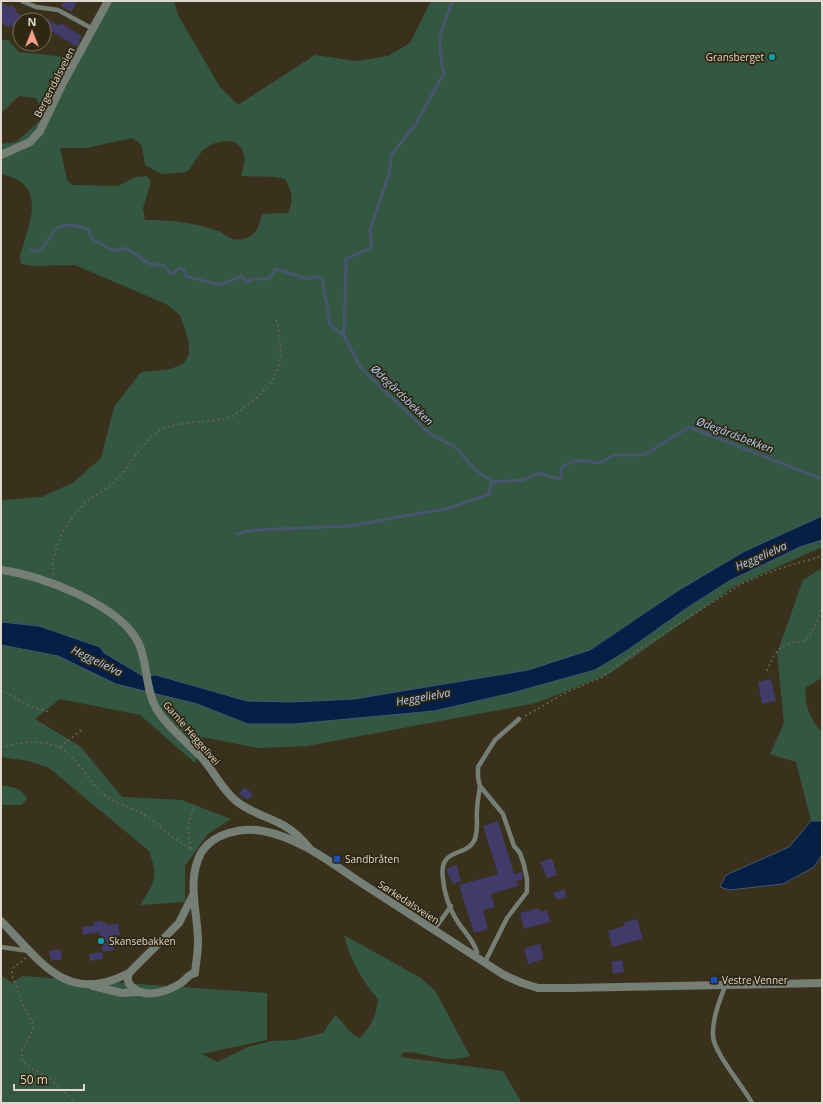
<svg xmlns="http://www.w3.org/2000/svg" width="823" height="1104" viewBox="0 0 823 1104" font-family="'Open Sans',sans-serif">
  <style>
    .green { fill: #335741; fill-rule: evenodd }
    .water { fill: #061f44; stroke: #47566d }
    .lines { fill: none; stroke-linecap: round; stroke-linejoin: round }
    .stream { stroke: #47566d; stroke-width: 3 }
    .building { fill: #403b68 }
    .path { stroke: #6d6553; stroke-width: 1.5; stroke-dasharray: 2 3; stroke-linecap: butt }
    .service { stroke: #767f76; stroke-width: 4.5 }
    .minor { stroke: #767f76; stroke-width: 8 }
    .tertiary { stroke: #767f76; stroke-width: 8 }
    .culture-dot { fill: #0f9aa8; stroke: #302712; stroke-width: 1.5 }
    .transit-dot { fill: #1a4fb4; stroke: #302712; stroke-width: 1.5 }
    .labels { text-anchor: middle; stroke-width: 3.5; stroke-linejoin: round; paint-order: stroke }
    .poi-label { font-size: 10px; fill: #ded8cc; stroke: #302712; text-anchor: start }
    .street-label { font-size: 10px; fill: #ded8cc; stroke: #302712 }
    .water-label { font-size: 11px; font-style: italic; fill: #b4cff8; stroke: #302712 }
  </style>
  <rect width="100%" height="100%" fill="#3a311c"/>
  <path class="green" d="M106,1H174L178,15L220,87L238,105L315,55L356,61L388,56L410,43L431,1H822V547L735,586L609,674L536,703L307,746L259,748L202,737L195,763L140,715L60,699L35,719L81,747L122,797L182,800L231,819L208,834L185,866V902L140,905C154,882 159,878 149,851L49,768L29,761L1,757V500L42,497L74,482L101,458L114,407L141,372L171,369L184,363L189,354L188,339L180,315L166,304L75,265L35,266L21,264L20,256C29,223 49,184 1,174V144L16,142L41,120L42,110L36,98L19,96L1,113V40H8L19,52L75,58ZM133,138L142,146L145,165L161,174L187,172C193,165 198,154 206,148C216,140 238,136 243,152C246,160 243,169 241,176L276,177L285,179C292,190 294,201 288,213L262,214C259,226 257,236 243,239C230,242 228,235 218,231C194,222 170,220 145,220L143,208L151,182L147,176L136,177L118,186L72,185L67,180L60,148H86Z
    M822,568V678L806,687C803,705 811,719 822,733V821H811L796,762L770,754L784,723L777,653L803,580Z
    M1,786C12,786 22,788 27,799L22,805H1Z
    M344,935L421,978L436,992L470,1056C456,1061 440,1059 426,1055C417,1053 412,1051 402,1053L401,1057L503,1071L522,1103H1V975L12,983L22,976L267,993V1040L202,1054L217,1062L248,1047L271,1041L294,1040L323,1033L335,1015C346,1023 347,1033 360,1038C371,1026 377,1015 378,999C362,981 349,958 344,935Z"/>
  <path class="water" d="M822,516V540L800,547L729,581L684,610L628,650L595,670L512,693L434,711L294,724H248L197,704L116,684L58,656L1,645V622L39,626L100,647L104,653L143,676L156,675L247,701L293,702L354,699L528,670L590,650L679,590L745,551Z
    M811,821H822V855L814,867L783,884L729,890L720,887L726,875L789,847Z"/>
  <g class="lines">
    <path class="stream" d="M31,250L39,251C45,247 47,241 51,235C59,221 75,225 88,229L93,240L115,251C132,242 137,261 151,264C154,265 159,265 163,265L171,273H174L180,268L184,270L186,276L220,285L242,276L245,282L254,279H269L276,269L308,279L315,277L322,278L330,324L344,336L361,368L430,434L455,447L475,469L492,482L523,480L539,473L560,479L562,467L576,460L600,463L614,455H644L689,427L822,479
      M344,336L346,259L372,247L370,230L389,174L392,154L416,124L444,73C436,40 440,32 453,1
      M237,534L254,530L348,526L450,508L489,494L492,482"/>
  </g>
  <path class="building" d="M64,1H78L71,12L61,6Z
    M1,2L9,7L11,5L17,9L15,11L21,15L13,27L10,25L8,27L1,23Z
    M44,17L59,26L61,23L82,36L77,47L51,31L44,42Z
    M771,679L776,701L762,704L758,682Z
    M244,787L253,794L248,800L239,794Z
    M498,821L514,874L522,872L523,879L517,881L518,886L491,894L495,907L483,910L488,929L474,933L459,885L498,874L483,826Z
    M552,858L557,875L547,878L540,862Z
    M457,865L461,882L453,884L446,869Z
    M564,889L567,897L557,900L553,893Z
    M539,908L540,912L547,910L550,922L524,929L520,913Z
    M637,919L643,939L612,947L608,931L625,926L624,922Z
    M102,921V923L107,922V925L118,923L120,935L112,936L114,950L103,952L99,932L83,935L82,927L94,925L93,922Z
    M540,944L544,959L528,964L524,948Z
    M60,949L62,959L51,961L49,951Z
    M102,952L103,959L90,961L89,954Z
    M622,960L624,972L613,974L611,962Z"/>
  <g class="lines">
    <path class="path" d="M53,575C51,546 68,517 90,499C100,492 112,486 119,477C133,461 146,434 168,427C186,421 208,423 228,418C235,416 242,409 248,404C281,380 286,360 276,320
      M767,671C771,660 776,648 788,644C794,641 800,643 806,639C814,633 818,617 822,608
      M1,690L30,706L50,712
      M525,716L565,693L601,678L641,648L743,583L775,570L822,556
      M1,747C25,741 54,737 73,758C83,769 91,783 102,793C115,805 134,807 148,817C163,828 175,841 192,849
      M60,747L83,729
      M191,849C187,832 187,822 195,806
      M26,958L12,969V975L23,1005L32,1022L33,1030L22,1050V1062L50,1079L76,1103"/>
    <path class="service" d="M22,1L36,7L58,10L93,29
      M434,930L451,906
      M1,947L29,951
      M475,956L477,952C473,939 463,931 456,919C449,908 444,892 443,879C438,847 466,857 474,841C479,831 476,820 477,811C477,803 479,794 480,786
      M485,962L507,918L527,892V879L524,865L520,853L514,846L503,814L480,786L478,778V767L495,740L519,719
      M726,984C720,999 712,1019 713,1036C714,1053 743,1086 752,1103"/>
    <path class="minor" d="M1,155L30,142L40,131L64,81L108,1
      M1,570C41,575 121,605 139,644C148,664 145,688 156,708C167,727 188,743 203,759C214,772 222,789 235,800C248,812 267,816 283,825C294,831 302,839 310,849
      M1,921C41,961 66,1006 129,973
      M93,986L122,993L139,992"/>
    <path class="tertiary" d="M193,895L179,923L129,973C127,978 127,983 132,987C145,999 167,992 181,983C186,980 188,974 195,973C196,963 198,952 198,942C198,913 186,881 201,853C213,833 242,827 263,831C301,838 335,866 366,886C412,916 458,945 504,975L522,983L538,988H569L822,983"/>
  </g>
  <g class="culture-dot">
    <circle cx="772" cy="57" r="4"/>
    <circle cx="101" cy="941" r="4"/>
  </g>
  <g class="transit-dot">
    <rect x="333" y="855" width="8" height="8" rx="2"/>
    <rect x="710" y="976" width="8" height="8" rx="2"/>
  </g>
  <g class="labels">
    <g class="poi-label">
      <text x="764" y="61" text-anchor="end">Gransberget</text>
      <text x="345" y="863">Sandbråten</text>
      <text x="109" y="945">Skansebakken</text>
      <text x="722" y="984">Vestre Venner</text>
    </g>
    <g class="street-label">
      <text transform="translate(54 82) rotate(-63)" y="4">Bergendalsveien</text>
      <text transform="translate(192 733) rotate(49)" y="4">Gamle Heggelivei</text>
      <text transform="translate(409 902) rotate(33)" y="4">Sørkedalsveien</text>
    </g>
    <g class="water-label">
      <text transform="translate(402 395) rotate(44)" y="4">Ødegårdsbekken</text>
      <text transform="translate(735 435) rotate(21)" y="4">Ødegårdsbekken</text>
      <text transform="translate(761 556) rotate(-24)" y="4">Heggelielva</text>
      <text transform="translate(97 661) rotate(26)" y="4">Heggelielva</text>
      <text transform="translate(423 697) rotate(-10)" y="4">Heggelielva</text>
    </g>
  </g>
  <rect width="823" height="1104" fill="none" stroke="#ded8cc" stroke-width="4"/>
  <g transform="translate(32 32)"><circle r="19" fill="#302712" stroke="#766e5c"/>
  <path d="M0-3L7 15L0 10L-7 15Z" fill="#f49e8a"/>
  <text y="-6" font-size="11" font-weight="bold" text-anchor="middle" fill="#ded8cc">N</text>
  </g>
  <path d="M14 1084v6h70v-6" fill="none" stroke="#ded8cc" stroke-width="2"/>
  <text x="20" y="1084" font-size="12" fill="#ded8cc" stroke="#302712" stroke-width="3" paint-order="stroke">50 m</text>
</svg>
